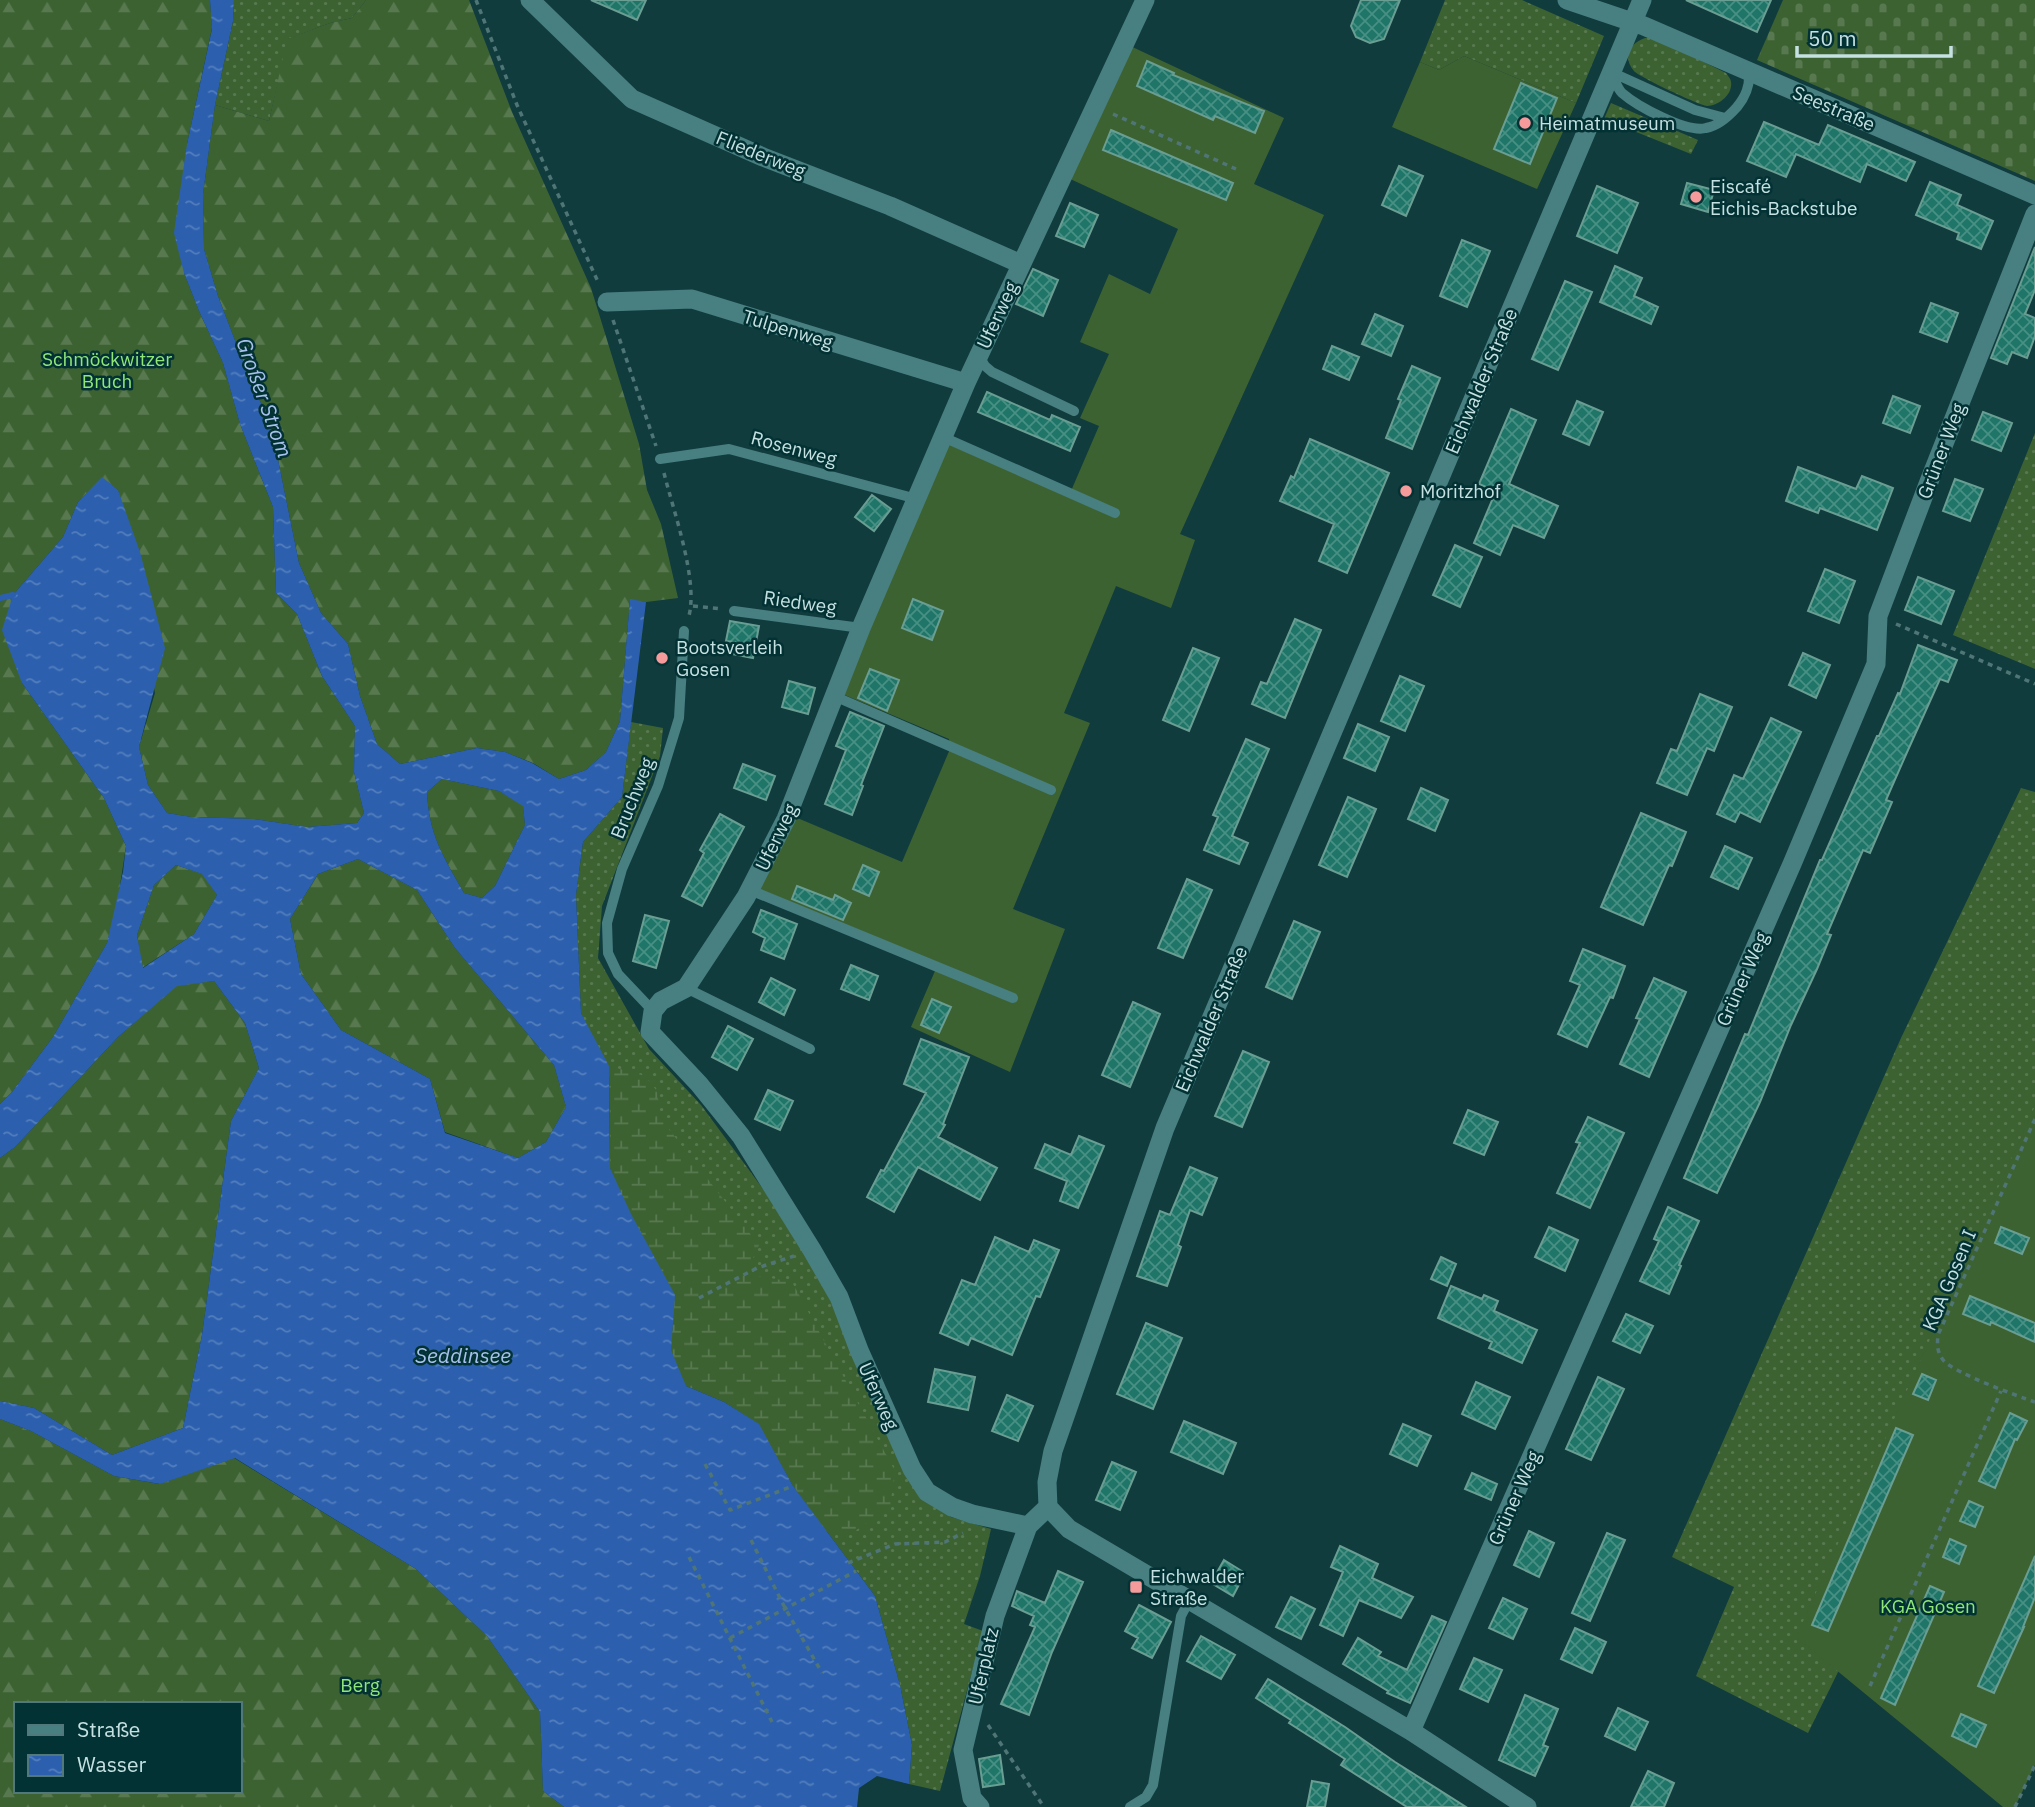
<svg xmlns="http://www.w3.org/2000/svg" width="2035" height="1807" viewBox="0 0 2035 1807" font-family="'IBM Plex Sans',sans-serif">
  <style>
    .grass { fill: url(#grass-dots) }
    .forest { fill: url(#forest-firs); fill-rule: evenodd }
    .wetland { fill: url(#wetland-marsh) }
    .cemetery { fill: url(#cemetery-stones) }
    .garden { fill: #3d6232 }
    .water { fill: url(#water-ripples); fill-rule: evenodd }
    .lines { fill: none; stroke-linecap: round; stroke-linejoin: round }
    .stream { stroke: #2c60af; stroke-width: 6 }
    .building { fill: url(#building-cross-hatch); stroke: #6a9e93; stroke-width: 2 }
    .path { stroke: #4f7576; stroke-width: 3.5; stroke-dasharray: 5 5; stroke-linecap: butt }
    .service { stroke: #487f81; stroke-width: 10 }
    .minor { stroke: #487f81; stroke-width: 19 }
    .poi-dot { fill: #f59b9c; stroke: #033234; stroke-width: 2.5 }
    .labels { text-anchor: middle; stroke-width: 5; stroke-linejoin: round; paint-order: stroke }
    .street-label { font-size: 19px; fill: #c6e1e2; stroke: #033234 }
    .poi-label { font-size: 19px; fill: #c6e1e2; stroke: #033234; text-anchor: start }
    .park-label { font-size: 19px; fill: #90e677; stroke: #033234 }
    .water-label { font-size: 21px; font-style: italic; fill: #a7c2ed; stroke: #033234 }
  </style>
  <defs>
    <pattern id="grass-dots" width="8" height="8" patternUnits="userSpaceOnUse" patternTransform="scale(1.75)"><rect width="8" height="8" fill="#3d6232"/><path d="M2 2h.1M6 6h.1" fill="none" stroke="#58784f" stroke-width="1.8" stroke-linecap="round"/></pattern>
    <pattern id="forest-firs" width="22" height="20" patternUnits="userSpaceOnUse" patternTransform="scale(1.75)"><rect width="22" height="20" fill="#3d6232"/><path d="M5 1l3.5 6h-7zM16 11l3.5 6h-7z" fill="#58784f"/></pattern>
    <pattern id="wetland-marsh" width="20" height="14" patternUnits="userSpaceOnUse" patternTransform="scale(1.75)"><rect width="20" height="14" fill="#3d6232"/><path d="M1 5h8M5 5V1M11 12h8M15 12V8" fill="none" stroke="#58784f"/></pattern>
    <pattern id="cemetery-stones" width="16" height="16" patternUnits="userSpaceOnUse" patternTransform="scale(1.75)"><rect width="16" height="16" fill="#3d6232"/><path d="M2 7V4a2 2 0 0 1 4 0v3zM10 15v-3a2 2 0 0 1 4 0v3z" fill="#58784f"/></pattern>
    <pattern id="water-ripples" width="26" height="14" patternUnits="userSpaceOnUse" patternTransform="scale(1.75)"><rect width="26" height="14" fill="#2c60af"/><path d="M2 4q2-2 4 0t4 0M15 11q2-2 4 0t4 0" fill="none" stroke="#537ebd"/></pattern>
    <pattern id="building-cross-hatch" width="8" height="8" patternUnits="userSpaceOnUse" patternTransform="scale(1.75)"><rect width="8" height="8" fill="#1f7567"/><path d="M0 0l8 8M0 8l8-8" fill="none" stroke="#488f84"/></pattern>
  </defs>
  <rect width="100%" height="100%" fill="#113c3e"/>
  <path class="grass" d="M234,0H366L352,18L330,23L288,39L269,121L215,105L233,21Z
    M1445,0H1522L1604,36L1576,103L1464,56L1439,70L1420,62Z
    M1645,38H1655L1726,73C1728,76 1731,79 1731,82C1733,95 1718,106 1707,106C1699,105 1639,77 1634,71C1622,57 1630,43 1645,38Z
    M1611,103L1698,140L1691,154L1604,119Z
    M2035,433V669L1953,635Z
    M631,722L663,728L660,756L602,906L598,958L649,1049L701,1105L806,1247L919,1495L951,1517L991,1529L980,1576L964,1624L983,1631L940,1791L909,1784L912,1745L900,1685L875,1596L793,1486L581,1013L576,895L583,842L622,797Z
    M2021,788L2035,792V1115L1839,1670L1808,1733L1696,1676L1734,1587L1672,1557L1901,1038Z"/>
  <path class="forest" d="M0,0H210L212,28L187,144L184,273L199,311L223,363L240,424L273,507L276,593L297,614L322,676L355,726L354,772L364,813L357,823L307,827L254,819L191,817L167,813L148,785L139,747L155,693L118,490L102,478L78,502L63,537L13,595L22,683L104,798L126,846L117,905L107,943L53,1037L12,1092L0,1104Z
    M366,0H469L512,112L591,288L639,444L647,490L661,524L678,598L646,602L630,600L620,721L606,752L586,770L559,779L533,763L505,752L477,748L400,764L377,744L360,696L348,644L321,613L299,563L271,425L249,377L218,296L204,249L203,194L215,105L269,121L287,39L330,23L352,18Z
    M442,779L499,791L523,805L525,825L495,886L482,898L464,893C443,856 429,835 427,792Z
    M358,859L417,890L455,948L554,1065L566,1107L546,1142L518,1158L445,1132L430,1079L341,1030L301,974L290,919L318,874Z
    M176,865L203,874L217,895L194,934L142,968L137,935L154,885Z
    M214,981L245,1023L259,1068L231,1121L202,1335L183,1428L112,1455L34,1408L0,1401V1158L15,1147L118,1037L177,985Z
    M0,1419L31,1431L114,1476L159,1484L234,1458L416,1569L487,1636L540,1712L543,1791L564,1807H0ZM16,1704H240V1791H16Z"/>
  <path class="wetland" d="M609,1066L645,1076L657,1091L661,1119L759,1245L750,1265L753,1275L792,1282L895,1471L890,1507L852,1533L825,1531L793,1486L758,1424L724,1402L686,1386L682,1388L610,1168Z"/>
  <path class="cemetery" d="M1783,0H2035V181L1757,60Z"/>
  <path class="garden" d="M1126,44L1284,118L1254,184L1324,215L1180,534L1195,540L1171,608L1116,586L1064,713L1090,723L1013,909L1065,929L1010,1072L911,1027L938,964L757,888L795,817L902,862L950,749L949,739L840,693L949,440L1071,491L1099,426L1080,418L1109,354L1080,342L1109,274L1150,294L1178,229L1066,177Z
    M1464,56L1576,103L1537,189L1392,127L1420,62L1439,70Z
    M2035,1106V1765L2015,1807H2003L1796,1637Z"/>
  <path class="water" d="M210,0H234L233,21L215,105L203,194L204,249L218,296L249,377L271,425L299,563L321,613L348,644L360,696L377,744L400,764L477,748L505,752L532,763L559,779L586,770L606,752L620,721L630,599L646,602L622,797L583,842L576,895L581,1013L609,1066L610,1168L631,1214L675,1295L671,1350L686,1386L724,1402L759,1424L793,1486L875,1596L900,1685L912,1745L909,1784L877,1776L859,1788L857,1807H564L543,1791L540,1712L487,1636L416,1569L235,1458L160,1484L114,1476L31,1431L0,1419V1401L34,1408L112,1455L183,1428L202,1335L231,1121L259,1068L245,1023L214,981L177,986L118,1037L15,1147L0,1158V1104L12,1092L53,1037L107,943L123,872L126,846L104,798L22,683L2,630L13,595L63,537L78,502L102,477L118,490L140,552L165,648L139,747L148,785L167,813L191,817L254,819L307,827L357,823L364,813L354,772L355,726L322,676L297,614L276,593L273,507L240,424L223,363L199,311L184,273L174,233L187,144L212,29ZM442,779L499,791L523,806L525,825L495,886L482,898L464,893C443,856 429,835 427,792ZM358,859L417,890L455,948L554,1065L566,1107L546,1142L518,1158L445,1133L430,1079L341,1030L301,974L290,919L318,874ZM176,865L202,874L217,895L194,934L143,968L137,935L154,885Z"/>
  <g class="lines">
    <path class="stream" d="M0,598L13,595"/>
  </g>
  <path class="building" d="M591,0H646L637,20Z
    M1361,0H1400L1384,39L1370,43L1356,37L1351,26Z
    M1686,0H1771L1757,32Z
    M1147,61L1174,73L1173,75L1264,111L1255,133L1215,116L1213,120L1137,86Z
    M1521,83L1557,98L1530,164L1494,149Z
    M1764,122L1819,145L1828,125L1915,162L1906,181L1867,164L1860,182L1796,154L1786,177L1747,161Z
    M1111,130L1233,183L1226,200L1103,150Z
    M1399,166L1423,176L1406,216L1382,205Z
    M1930,182L1961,195L1957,205L1993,221L1981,249L1957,239L1959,233L1916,215Z
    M1687,183L1714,190L1708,212L1681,204Z
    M1597,186L1638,203L1617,253L1577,236Z
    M1070,203L1098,215L1084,247L1056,236Z
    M1462,240L1490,251L1467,307L1440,296Z
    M2035,247V290L2025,314L2035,318V336L2027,358L2012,352L2007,364L1991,358Z
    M1615,266L1642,278L1634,296L1658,307L1651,324L1600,302Z
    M1033,269L1058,280L1043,316L1016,304Z
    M1565,281L1592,292L1558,370L1532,359Z
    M1931,303L1958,313L1947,342L1920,332Z
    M1375,314L1403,326L1391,356L1362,344Z
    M1332,346L1359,357L1349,380L1323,369Z
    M1412,366L1440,378L1412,449L1386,438L1401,400L1398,399Z
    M987,392L1050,420L1052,415L1080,427L1070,451L978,412Z
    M1893,396L1920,406L1910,433L1883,423Z
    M1577,401L1603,412L1589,445L1563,434Z
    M1511,409L1536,420L1509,484L1558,506L1544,538L1513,525L1500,555L1474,543L1496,491L1479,484Z
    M1983,412L2012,423L2001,451L1972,440Z
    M1310,439L1389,473L1347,573L1319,561L1334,524L1280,501L1291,476L1294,478Z
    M1798,467L1856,489L1862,476L1893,488L1877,530L1820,508L1818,513L1786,501Z
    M1955,479L1983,489L1970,521L1943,511Z
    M872,495L891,509L874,531L855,517Z
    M1455,545L1482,557L1460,607L1433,595Z
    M1825,569L1855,581L1839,623L1808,611Z
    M1918,577L1954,591L1941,624L1905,610Z
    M913,599L943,611L932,640L902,628Z
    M1295,619L1321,630L1285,718L1252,704L1261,682L1267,684Z
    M730,621L759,626L753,658L732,654L735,642L726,641Z
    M1918,645L1957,660L1948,682L1940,679L1908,750L1886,800L1892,802L1870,853L1863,850L1827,934L1831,935L1817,969L1791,1025L1760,1102L1717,1193L1684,1178L1745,1034L1748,1035L1820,860H1822L1877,736H1879L1898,693L1900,694Z
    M1193,648L1219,658L1189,731L1163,720Z
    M1803,653L1830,665L1816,698L1789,685Z
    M870,669L899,680L887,711L858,698Z
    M1400,676L1424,686L1405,731L1381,721Z
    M789,681L815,688L808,714L782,707Z
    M1700,694L1732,707L1714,751L1707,748L1687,795L1657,783L1671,749L1677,751Z
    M850,712L884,726L861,785L863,786L852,815L825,804L846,750L836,746Z
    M1771,718L1801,732L1760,822L1740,812L1735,822L1717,814L1734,775L1743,779Z
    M1358,724L1389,737L1375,771L1344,758Z
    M1246,739L1269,749L1232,836L1248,843L1239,864L1204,850L1218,817L1213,815Z
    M743,764L775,776L766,800L734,788Z
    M1421,788L1448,800L1435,831L1408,819Z
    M1348,797L1376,809L1347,877L1319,865Z
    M1641,813L1686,832L1672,866L1669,865L1643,925L1601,907Z
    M720,814L744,827L702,906L682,896L704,853L700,850Z
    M1725,846L1752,858L1738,889L1711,877Z
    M863,865L879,872L869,896L853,889Z
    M1187,879L1212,890L1183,958L1158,948Z
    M797,886L833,900L835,895L851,903L843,920L792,899Z
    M761,910L797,924L784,959L761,950L765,938L753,932Z
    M645,915L669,921L656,968L633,961Z
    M1294,921L1320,932L1292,999L1266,987Z
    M1583,949L1625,966L1613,998L1610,997L1587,1047L1558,1034L1580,985L1570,981Z
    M851,965L878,976L869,1000L841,989Z
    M771,978L795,990L784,1015L759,1002Z
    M1654,978L1686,992L1649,1077L1620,1064L1640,1019L1636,1018Z
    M932,999L951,1007L939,1033L921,1025Z
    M1133,1002L1160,1014L1130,1087L1102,1075Z
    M728,1026L753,1039L737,1070L712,1057Z
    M921,1039L969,1057L943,1124L945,1125L938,1137L997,1168L980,1200L918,1167L894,1212L867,1197L881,1170L884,1171L926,1093L904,1084Z
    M1243,1051L1269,1062L1242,1127L1215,1116Z
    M768,1090L793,1101L780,1130L755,1119Z
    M1468,1110L1498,1122L1484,1155L1454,1143Z
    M1588,1117L1624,1133L1590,1208L1557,1193L1580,1143L1576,1142Z
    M1079,1136L1104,1146L1078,1208L1060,1201L1067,1181L1035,1168L1045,1144L1071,1155Z
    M1190,1167L1217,1178L1202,1215L1190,1210L1178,1245L1181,1247L1167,1286L1137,1276L1160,1211L1170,1215Z
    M1668,1207L1699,1221L1679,1265L1681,1266L1669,1294L1640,1281L1659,1241L1654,1239Z
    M1549,1227L1578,1240L1565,1271L1535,1257Z
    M2001,1227L2029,1238L2022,1254L1995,1243Z
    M995,1237L1029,1252L1034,1240L1059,1250L1040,1297L1036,1296L1012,1355L971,1338L968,1345L940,1333L962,1280L975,1285Z
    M1441,1257L1456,1264L1447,1286L1431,1279Z
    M1451,1286L1482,1299L1484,1295L1498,1301L1494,1311L1537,1330L1522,1363L1489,1348L1492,1342L1438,1318Z
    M1970,1296L2035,1323V1342L1991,1322L1990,1325L1963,1314Z
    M1626,1314L1653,1326L1640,1353L1613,1341Z
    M1146,1323L1182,1338L1153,1409L1117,1394Z
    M935,1369L975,1377L968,1410L928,1402Z
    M1922,1374L1936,1380L1928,1400L1913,1394Z
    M1598,1377L1624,1389L1591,1460L1566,1449Z
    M1476,1382L1510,1397L1495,1429L1462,1414Z
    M1007,1395L1033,1406L1018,1441L992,1431Z
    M2010,1413L2027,1421L2017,1440L2015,1439L1995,1488L1979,1481Z
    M1184,1421L1236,1443L1223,1474L1171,1452Z
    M1403,1424L1431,1436L1417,1466L1390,1454Z
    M1896,1428L1913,1435L1828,1631L1812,1625Z
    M1112,1462L1136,1472L1120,1510L1096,1500Z
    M1472,1473L1497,1484L1491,1500L1465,1489Z
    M1969,1501L1983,1507L1975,1527L1960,1521Z
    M1529,1531L1554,1543L1539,1577L1514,1565Z
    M1607,1533L1625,1540L1590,1621L1572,1613Z
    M1950,1539L1966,1546L1959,1564L1943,1557Z
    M1340,1546L1378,1564L1372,1578L1413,1597L1401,1618L1359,1600L1343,1636L1320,1625L1343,1572L1331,1567Z
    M2035,1556V1597L2023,1627H2024L1994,1693L1978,1686Z
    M1224,1560L1245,1573L1233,1596L1211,1583Z
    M1058,1571L1083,1582L1052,1652L1029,1715L1001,1704L1035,1627L1030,1625L1034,1616L1012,1606L1017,1591L1045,1603Z
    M1930,1586L1944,1592L1895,1705L1881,1698Z
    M1291,1597L1315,1609L1301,1639L1276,1627Z
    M1503,1598L1527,1609L1513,1639L1489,1628Z
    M1139,1605L1171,1622L1152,1658L1132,1648L1138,1638L1125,1631Z
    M1432,1616L1446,1622L1410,1703L1387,1693L1388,1691L1343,1664L1358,1638L1381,1652L1378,1656L1407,1670Z
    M1575,1628L1606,1642L1592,1673L1561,1659Z
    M1201,1636L1235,1655L1221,1679L1187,1661Z
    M1474,1658L1502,1670L1488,1702L1460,1689Z
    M1268,1679L1345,1727L1395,1762L1466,1807H1407L1341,1765L1345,1759L1289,1723L1291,1720L1256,1698Z
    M1525,1695L1558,1709L1543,1745L1548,1747L1535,1776L1499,1760Z
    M1618,1708L1648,1722L1635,1750L1605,1736Z
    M1961,1714L1986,1725L1976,1747L1952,1736Z
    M1000,1755L1004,1784L983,1787L979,1759Z
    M1648,1771L1674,1783L1664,1807H1631Z
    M1312,1781L1329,1784L1325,1807H1307Z"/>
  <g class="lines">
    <path class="path" d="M476,0L517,105L599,284
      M1113,114L1236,169
      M613,320L656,446
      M664,473C673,510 700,584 688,619
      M693,606L722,609
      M1896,624L2035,684
      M2035,1119L1938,1335C1937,1345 1937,1353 1944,1361C1955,1373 2017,1396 2035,1402
      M699,1298L757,1268L794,1256
      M705,1464L730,1510L793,1486
      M751,1540L785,1608L822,1673
      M689,1557L772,1722
      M848,1563L895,1544L945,1542L963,1533
      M730,1638L856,1571
      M1870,1686L2001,1391
      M988,1725L1044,1807
      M2015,1807L2035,1765"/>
    <path class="service" d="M1611,72L1695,110L1725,118
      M1612,74C1615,80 1617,88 1622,93C1637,106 1686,133 1706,128C1718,126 1729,116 1737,107C1746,96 1750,86 1749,72
      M979,356L985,366L992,372L1074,411
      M943,437L1115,513
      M660,459L729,449L917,499
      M734,611L861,628
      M834,696L1051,790
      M750,890L1013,998
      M686,988L810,1049
      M653,1011L618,974L608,953L607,923L622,869L658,786L679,718L684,631
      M1130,1807L1146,1797L1153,1785L1181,1616L1189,1601"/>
    <path class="minor" d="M530,0L632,99L763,157L890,206L1021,264
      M1567,0L1644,26L2035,195
      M607,302L692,299L966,383
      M1048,1507L1028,1526L972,1514L952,1507L927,1492L912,1469L859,1350L839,1297L812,1250L741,1136L699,1084L650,1032L653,1011L661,1001L686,988L746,897L786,819L861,628L966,383L1145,0
      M1411,1731L1792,864L1876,664L1878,616L1930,479L2035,214
      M980,1807L972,1798L963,1750L995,1616L1028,1526
      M1527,1807L1411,1731L1069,1529L1048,1507L1047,1482L1053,1451L1165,1128L1642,0"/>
  </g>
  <g class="poi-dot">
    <circle cx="1525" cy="123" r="7"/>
    <circle cx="1696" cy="197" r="7"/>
    <circle cx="1406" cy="491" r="7"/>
    <circle cx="662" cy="658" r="7"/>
    <rect x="1129" y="1580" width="14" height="14" rx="3.5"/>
  </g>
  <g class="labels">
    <g class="street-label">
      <text transform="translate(1834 108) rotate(23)" y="7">Seestraße</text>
      <text transform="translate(761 154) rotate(22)" y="7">Fliederweg</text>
      <text transform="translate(997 315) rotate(-65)" y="7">Uferweg</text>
      <text transform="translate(788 329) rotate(17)" y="7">Tulpenweg</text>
      <text transform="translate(1481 381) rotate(-67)" y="7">Eichwalder Straße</text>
      <text transform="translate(794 448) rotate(15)" y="7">Rosenweg</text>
      <text transform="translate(1941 451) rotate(-69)" y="7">Grüner Weg</text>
      <text transform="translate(800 602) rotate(8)" y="7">Riedweg</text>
      <text transform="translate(632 798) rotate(-68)" y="7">Bruchweg</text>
      <text transform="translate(776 837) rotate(-64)" y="7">Uferweg</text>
      <text transform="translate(1742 979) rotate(-66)" y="7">Grüner Weg</text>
      <text transform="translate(1211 1019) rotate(-67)" y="7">Eichwalder Straße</text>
      <text transform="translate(1949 1280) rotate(-67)" y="7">KGA Gosen I</text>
      <text transform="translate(879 1396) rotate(66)" y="7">Uferweg</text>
      <text transform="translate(1514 1498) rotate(-66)" y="7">Grüner Weg</text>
      <text transform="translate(983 1666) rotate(-77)" y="7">Uferplatz</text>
    </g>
    <g class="poi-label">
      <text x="1539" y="130">Heimatmuseum</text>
      <text x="1710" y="193">Eiscafé<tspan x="1710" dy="22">Eichis-Backstube</tspan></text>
      <text x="1420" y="498">Moritzhof</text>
      <text x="676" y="654">Bootsverleih<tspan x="676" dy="22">Gosen</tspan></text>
      <text x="1150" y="1583">Eichwalder<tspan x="1150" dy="22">Straße</tspan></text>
    </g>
    <g class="park-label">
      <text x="107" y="366">Schmöckwitzer<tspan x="107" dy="22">Bruch</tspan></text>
      <text x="1928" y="1613">KGA Gosen</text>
      <text x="360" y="1692">Berg</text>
    </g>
    <g class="water-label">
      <text transform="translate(264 398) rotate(70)" y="7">Großer Strom</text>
      <text x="463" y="1363">Seddinsee</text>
    </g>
  </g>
  <rect x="14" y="1702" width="228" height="91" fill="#033234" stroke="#51787a" stroke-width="2"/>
  <rect x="28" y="1725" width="35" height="10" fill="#487f81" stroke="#51787a" stroke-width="2"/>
  <text x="77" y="1737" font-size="21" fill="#c6e1e2">Straße</text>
  <rect x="28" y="1755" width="35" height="21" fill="url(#water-ripples)" stroke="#51787a" stroke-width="2"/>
  <text x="77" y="1772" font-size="21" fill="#c6e1e2">Wasser</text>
  <path d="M1797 46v10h154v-10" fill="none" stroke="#c6e1e2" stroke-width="3.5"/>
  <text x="1808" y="46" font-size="21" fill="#c6e1e2" stroke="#033234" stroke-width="5" paint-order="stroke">50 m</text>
</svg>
